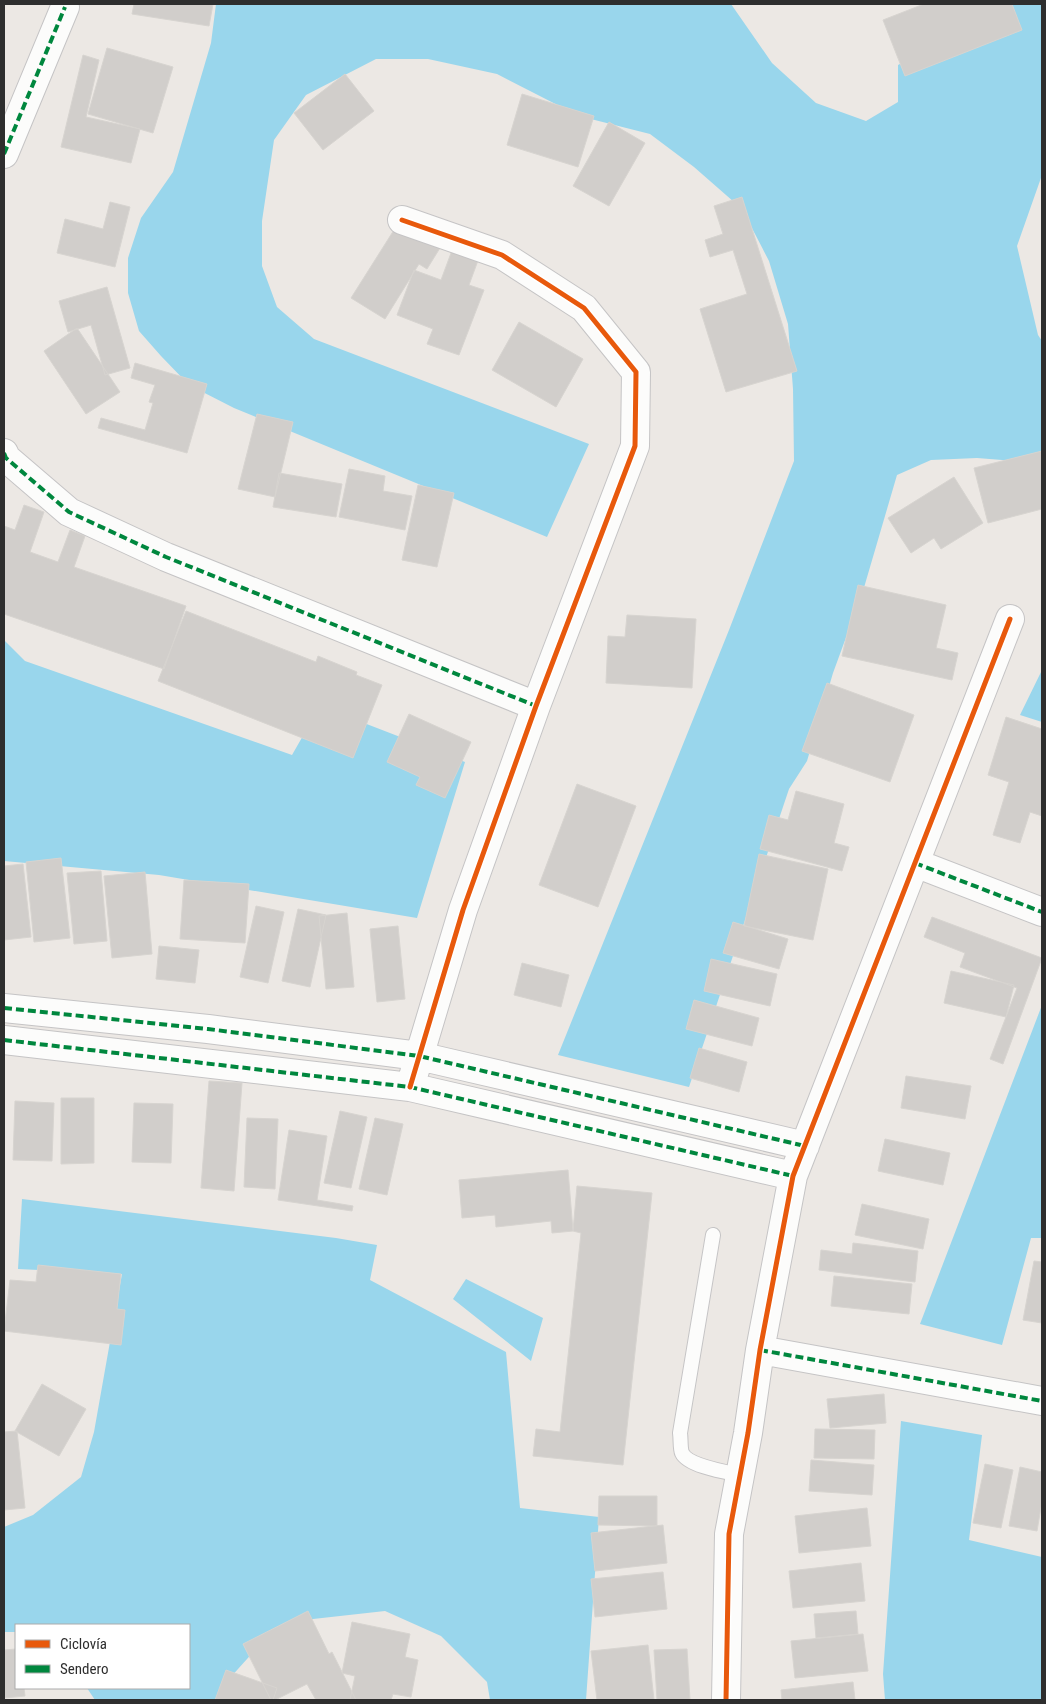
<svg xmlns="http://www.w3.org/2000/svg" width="1046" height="1704" viewBox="0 0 1046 1704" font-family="'Roboto Condensed',sans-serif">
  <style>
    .water { fill: #99d6ec }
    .building { fill: #d1cecb; stroke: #d7d4d0 }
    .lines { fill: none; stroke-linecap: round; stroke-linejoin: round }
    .service-casing { stroke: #c5c4c5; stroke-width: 16 }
    .minor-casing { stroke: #c5c4c5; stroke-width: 30 }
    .service { stroke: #fcfcfb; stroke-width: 14 }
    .minor { stroke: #fcfcfb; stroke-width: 28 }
    .quiet { stroke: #00873e; stroke-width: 4; stroke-dasharray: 8 4; stroke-linecap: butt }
    .cycleway-casing { stroke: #fff; stroke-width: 8 }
    .cycleway { stroke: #e8590c; stroke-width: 5 }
  </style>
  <rect width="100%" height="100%" fill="#ece8e4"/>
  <path class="water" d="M216,4H731L772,63L816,103L866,121L898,102V65L944,41L964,4H1042V175L1017,246L1038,335L1042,341V463L977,458L931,460L897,475L863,591L833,673L807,761L789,789L689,1087L558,1055L729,630L794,461L793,389L788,324L769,261L742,209L694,167L650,134L579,116L497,74L428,59H376L306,95L274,140L262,221V266L277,307L314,339L589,444L547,537L234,408L189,385L161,356L139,331L128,293V258L141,218L173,172L211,43Z
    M4,640L25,661L292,755L320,706L465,762L417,918L159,875L4,861Z
    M1042,670V722L1020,715Z
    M1042,1005V1238H1031L1002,1345L920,1324Z
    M22,1199L336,1238L377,1245L370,1280L506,1352L520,1508L599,1517L586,1700H490L487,1682L441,1636L385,1611L304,1620L265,1639L229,1679L219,1700H95L87,1688H189V1625H16V1632H4V1527L33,1515L81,1477L94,1432L122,1274L18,1269Z
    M466,1279L543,1318L531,1361L453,1299Z
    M901,1421L982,1435L969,1540L1042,1557V1700H885L883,1674Z"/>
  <path class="building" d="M134,4H213L209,26L132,14Z
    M924,4H1012L1022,30L905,76L883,20Z
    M107,48L173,67L153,133L88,114Z
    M83,55L99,60L86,117L140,129L131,163L61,147Z
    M345,74L374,111L323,150L294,113Z
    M522,94L594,116L578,167L507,145Z
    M609,122L645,143L609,206L573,186Z
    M742,197L797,371L726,392L700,309L747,294L733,250L710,257L705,240L723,234L714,206Z
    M110,202L130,207L115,267L57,253L65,219L103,229Z
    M399,222L440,248L427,269L419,264L385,319L351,298Z
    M454,245L480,255L469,285L484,290L459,355L427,344L433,329L397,315L414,270L441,280Z
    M107,287L130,368L105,375L91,325L68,332L59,301Z
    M519,322L583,359L556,407L492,370Z
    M77,328L120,392L86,414L44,351Z
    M135,363L207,384L187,453L98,428L101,418L145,430L153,403L149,402L155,385L131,378Z
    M257,414L293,422L275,497L238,489Z
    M1042,451V509L988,523L974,468Z
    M349,469L385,476L383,491L412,496L405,530L339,517Z
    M279,473L342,484L336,517L273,507Z
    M954,477L983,523L941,549L934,538L911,553L888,518Z
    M418,485L454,493L437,567L402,560Z
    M24,505L44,512L30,552L58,562L70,530L85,536L74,567L186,606L164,669L4,614V526L15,530Z
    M858,585L946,605L936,648L958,653L952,680L842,656Z
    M186,611L316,662L318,656L357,672L356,675L382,685L353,758L158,681Z
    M627,615L696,619L692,688L606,683L608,636L625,637Z
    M827,683L914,715L890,782L802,751Z
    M409,714L471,742L445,798L416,785L420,777L387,762Z
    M1006,717L1042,729V816L1030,812L1020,843L993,835L1009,782L988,775Z
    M577,784L636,806L598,907L539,885Z
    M796,791L844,804L834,843L849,847L842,871L760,849L769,815L788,820Z
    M759,854L828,869L813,940L744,926Z
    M61,858L70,938L34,942L26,862Z
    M23,864L31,937L4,940V866Z
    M101,871L107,941L74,944L67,873Z
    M145,872L152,954L112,958L104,876Z
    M184,880L249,884L245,943L180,939Z
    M256,906L284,912L268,983L240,977Z
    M298,909L326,915L310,987L282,981Z
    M347,913L354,987L326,989L319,916Z
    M932,917L1042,958L1003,1064L990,1059L1017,988L960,967L965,953L924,937Z
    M733,922L788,939L779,969L723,953Z
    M398,926L405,999L377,1002L370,929Z
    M159,946L199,950L195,983L156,979Z
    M711,959L777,974L770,1006L704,991Z
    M522,963L569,975L561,1007L514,995Z
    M951,971L1014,985L1006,1017L944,1003Z
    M694,1000L759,1018L752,1046L686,1029Z
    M699,1048L747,1062L739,1092L690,1078Z
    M906,1076L971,1086L965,1119L901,1108Z
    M209,1081L242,1083L234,1191L201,1188Z
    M61,1098H94V1163L61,1164Z
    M15,1101L54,1103L52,1161L13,1160Z
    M134,1103L173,1104L171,1163L132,1162Z
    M340,1111L367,1117L351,1188L324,1183Z
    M247,1118L278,1119L275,1189L244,1187Z
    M375,1118L403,1124L387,1195L359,1189Z
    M289,1130L327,1136L317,1200L353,1206L352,1211L278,1200Z
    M885,1139L950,1153L943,1185L878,1171Z
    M568,1170L573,1231L552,1233L551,1221L496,1227L495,1215L462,1218L459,1180Z
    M577,1186L652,1193L623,1465L533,1456L536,1429L560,1432L581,1233L573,1231Z
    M862,1204L929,1219L923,1249L855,1235Z
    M853,1243L918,1251L915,1282L819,1270L821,1250L852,1254Z
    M1034,1261L1042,1262V1323L1023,1320Z
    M38,1265L121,1274L117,1309L125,1310L121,1345L4,1331L10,1280L36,1282Z
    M834,1276L912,1284L909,1314L831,1306Z
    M42,1384L86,1409L59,1456L15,1431Z
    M884,1394L886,1423L830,1428L827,1399Z
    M815,1429L875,1430L874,1459L814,1458Z
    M17,1431L25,1508L4,1510V1432Z
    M811,1460L874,1465L872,1495L809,1491Z
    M985,1464L1013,1470L1001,1528L973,1523Z
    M1020,1467L1042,1472V1502L1037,1531L1009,1526Z
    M599,1496H657V1526L598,1525Z
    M867,1508L871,1546L799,1553L795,1516Z
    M663,1525L667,1563L595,1571L591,1533Z
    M861,1563L865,1601L793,1608L789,1571Z
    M663,1572L667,1609L595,1617L591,1579Z
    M308,1611L329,1654L332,1652L356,1700H316L307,1684L275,1700H271L243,1644Z
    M856,1611L858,1634L816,1638L814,1614Z
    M352,1622L410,1634L405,1657L418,1660L411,1697L393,1694L391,1700H350L355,1676L342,1673Z
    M863,1634L868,1671L795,1678L791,1641Z
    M648,1645L654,1700H597L591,1651Z
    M16,1649V1688H24L25,1696L4,1698V1650Z
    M687,1649L690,1700H657L654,1650Z
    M226,1670L277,1688L273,1700H215Z
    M853,1682L855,1700H782L781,1690Z"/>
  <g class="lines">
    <defs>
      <path id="service" d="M713,1235L680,1433C681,1439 680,1448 682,1453C688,1466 726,1472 740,1475"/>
      <path id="minor" d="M4,154L65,7
        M402,220L502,255L584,308L636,372L635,446L536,706L463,910L410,1087
        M4,453L6,458L69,512L166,557L536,706
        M915,863L1042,912
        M4,1008L208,1029L419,1056L805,1146
        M4,1040L410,1087L793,1176
        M760,1350L1042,1401
        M726,1700L729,1534L748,1433L760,1350L793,1176L1010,619"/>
    </defs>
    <use href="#service" class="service-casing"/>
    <use href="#minor" class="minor-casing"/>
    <use href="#service" class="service"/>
    <use href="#minor" class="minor"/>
    <path class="quiet" d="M4,154L65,7
      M4,453L6,458L69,512L166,557L536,706
      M915,863L1042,912
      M4,1008L208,1029L419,1056L805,1146
      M4,1040L410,1087L793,1176
      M760,1350L1042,1401"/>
    <defs>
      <path id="cycleway" d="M402,220L502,255L584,308L636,372L635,446L536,706L463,910L410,1087
        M726,1700L729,1534L748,1433L760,1350L793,1176L1010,619"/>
    </defs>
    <use href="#cycleway" class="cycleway-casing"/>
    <use href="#cycleway" class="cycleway"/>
  </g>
  <rect width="1046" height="1704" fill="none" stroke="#2e2e2e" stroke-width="10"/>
  <rect x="15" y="1624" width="175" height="65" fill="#ffffff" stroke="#ababab"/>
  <rect x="25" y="1640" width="25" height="8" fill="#e8590c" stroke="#ababab"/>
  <text x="60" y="1649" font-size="15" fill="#2e2e2e">Ciclovía</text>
  <rect x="25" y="1665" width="25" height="8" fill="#00873e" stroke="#ababab"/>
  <text x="60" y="1674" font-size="15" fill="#2e2e2e">Sendero</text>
</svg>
